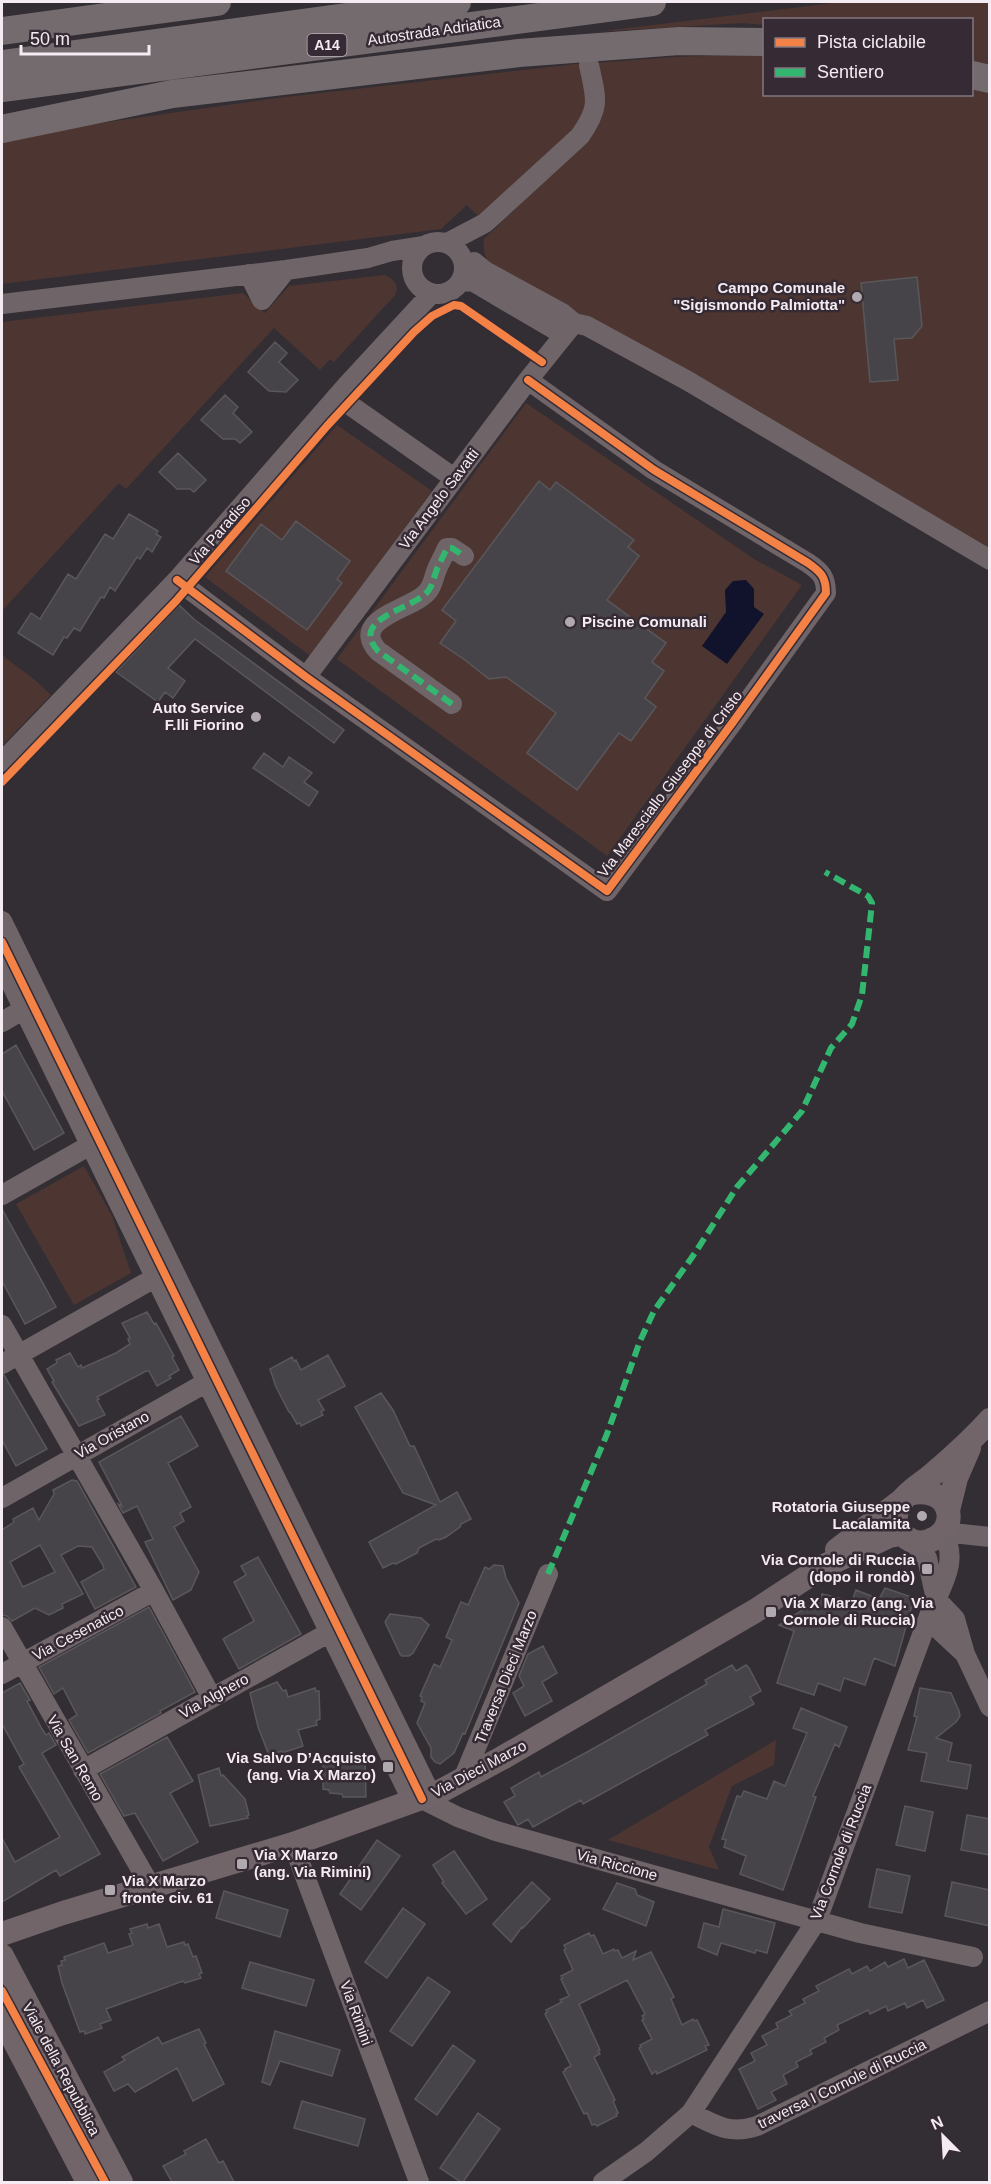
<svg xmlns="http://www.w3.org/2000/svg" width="991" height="2184" viewBox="0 0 991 2184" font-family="Arial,sans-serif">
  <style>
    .green { fill: #4d3631 }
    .water { fill: #10132b }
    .building { fill: #474449; stroke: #5a575b; stroke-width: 1.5; fill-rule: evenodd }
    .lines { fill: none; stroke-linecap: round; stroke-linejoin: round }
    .minor { stroke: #6f6569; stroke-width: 20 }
    .major { stroke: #716569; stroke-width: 24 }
    .highway { stroke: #746b6f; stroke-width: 28 }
    .quiet { stroke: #33b770; stroke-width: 6; stroke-dasharray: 12 6; stroke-linecap: butt }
    .cycleway-casing { stroke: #362b34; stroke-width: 11 }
    .cycleway { stroke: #f48246; stroke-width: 8 }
    .poi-dot { fill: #b0aaaf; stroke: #362b34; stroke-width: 2 }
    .labels { text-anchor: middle; stroke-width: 5; stroke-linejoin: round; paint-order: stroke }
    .shield { fill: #362b34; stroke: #bbb2b9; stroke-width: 1.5 }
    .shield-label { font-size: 14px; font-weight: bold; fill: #f4ecf2 }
    .street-label { font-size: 15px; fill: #f4ecf2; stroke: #362b34 }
    .poi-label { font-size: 15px; font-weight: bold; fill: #f4ecf2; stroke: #362b34; text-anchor: end }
  </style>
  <rect width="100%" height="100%" fill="#332e33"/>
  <path class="green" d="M841,2H989V65L972,61V20H764V25L742,23L595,32Z
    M735,55L764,56V94H972V84L989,87V551L497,272C487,262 482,254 484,239L582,145L596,63L674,57Z
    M584,63L589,100L575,130L480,218L467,205L441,229L2,284V137L277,98Z
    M385,275C394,279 400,286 395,295L334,362L330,359L320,370L274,328L126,489L119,483L2,611V322L243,293L265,313L289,286Z
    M526,403L754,559L802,585L607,856L337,659Z
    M337,425L432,491L310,656L205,577Z
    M2,655L35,680L51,695L2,746Z
    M84,1166L112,1216L131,1273L74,1305L16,1204Z
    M776,1740L774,1765L732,1786L709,1847L719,1870L608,1840Z"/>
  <path class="water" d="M746,580L754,589V607L764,614L727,664L702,646L726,612L725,590L733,581Z"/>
  <path class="building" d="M917,277L922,326L912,338L894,339L898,380L870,382L861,283Z
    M275,342L287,353L279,362L298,380L286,392L269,391L248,372Z
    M225,395L238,407L233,413L252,432L240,443L235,439H223L201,420Z
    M178,453L206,480L194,492L190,489H177L159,472Z
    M539,481L550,490L556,482L634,540L628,547L639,556L607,600L666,643L652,662L664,671L645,698L656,707L631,741L619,733L577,790L527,753L556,713L506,677L489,679L465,660L440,643L456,621L442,610Z
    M129,514L158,531L156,534L161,537L152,552L147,548L140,559L137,557L115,591L110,587L104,598L101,597L80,631L74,628L67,638L64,637L53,655L18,633L31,613L40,619L68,574L76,579L105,534L113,539Z
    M296,521L350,561L337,579L342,583L307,630L226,571L261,524L282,540Z
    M179,605L195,620L344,730L334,743L195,639L168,668L185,681L173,698L165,692L158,702L116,672Z
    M264,753L283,767L289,757L312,773L304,782L318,792L309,806L253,768Z
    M16,1045L64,1133L34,1150L2,1091V1054Z
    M2,1209L56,1307L25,1324L2,1281Z
    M147,1312L154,1324L156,1323L174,1356L172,1357L179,1370L169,1376L171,1378L157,1386L149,1371H146L97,1397L99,1399L97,1400L105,1415L79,1426L52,1382L54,1381L47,1369L57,1363L56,1360L70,1353L78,1367L81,1365L82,1368L116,1353L130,1344L128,1339L130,1338L122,1323Z
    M328,1355L345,1386L318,1400L324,1410L321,1412L323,1415L301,1426L300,1423L297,1424L290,1412H289L276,1387L270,1369L292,1357L294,1361L296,1360L301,1370Z
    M4,1375L47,1449L16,1466L2,1440V1376Z
    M381,1393L393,1410L410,1446H414L440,1502L457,1492L471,1519L461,1524L460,1527L446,1537L439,1540L436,1539L419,1548L417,1553L396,1564L393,1563L383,1568L369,1542L436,1505L403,1493L355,1407Z
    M181,1416L198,1446L168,1463L191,1507L180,1513L184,1521L174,1527L199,1572L191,1590L173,1600L145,1542L153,1539L137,1506L123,1513L118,1504L122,1506L99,1462Z
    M72,1480L77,1481L136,1587L95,1609L81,1582L104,1569L103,1565L92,1547L78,1546L61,1555L83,1594L62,1604L63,1608L49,1615L35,1608L12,1621L7,1616L2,1615V1530L14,1522L13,1519L33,1508L39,1520L54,1494L53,1490ZM40,1545L55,1572L23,1587L10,1562Z
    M258,1557L301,1634L239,1669L223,1639L254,1621L234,1582L246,1575L241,1566Z
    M494,1565L503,1566L506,1578L519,1603L465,1734L463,1733L454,1753L440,1764L435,1762L431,1757V1748L417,1723L425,1703L421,1701L422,1697L420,1696L434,1664L440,1667L452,1640L446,1637L461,1602L468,1605L485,1567L489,1569Z
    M885,1588L914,1598L895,1666L874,1658L865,1685L844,1678L840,1691L818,1683L814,1695L777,1683L794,1631L779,1625L821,1598L822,1594L852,1601L856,1590L879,1599Z
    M149,1607L195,1692L160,1711L161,1713L88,1753L69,1720L77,1715L63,1688L54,1694L39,1667Z
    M390,1614L421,1618L429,1625L413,1653L409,1656H402L400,1654L385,1622Z
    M543,1646L557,1673L542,1682L552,1701L525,1716L513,1693L524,1686L519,1676L528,1654Z
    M732,1665L736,1671L746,1665L749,1668L761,1691L750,1697L754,1704L705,1730L708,1735L583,1804L581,1800L533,1827L528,1819L518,1825L504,1802L515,1796L511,1788L539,1772L541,1777L589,1751L707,1684L705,1680Z
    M277,1682L283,1691L286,1690L288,1697L315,1688L316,1691H319L320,1719L316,1721L317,1725L298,1730L303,1746L282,1753V1751L269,1755L258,1727L250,1693Z
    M20,1683L30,1700L27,1701L42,1729L46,1735L49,1733L56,1745L42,1753L100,1854L60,1876L56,1870L2,1902V1838L15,1862L60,1837L19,1767L24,1764L2,1724V1693Z
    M920,1688L951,1693L959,1711L960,1716L956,1722L936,1738L952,1743L948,1761L971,1765L967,1789L921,1781L927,1753L908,1750L917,1717L914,1716Z
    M801,1708L847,1727L839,1747L835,1744L813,1796L816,1797L783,1890L740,1874L746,1856L724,1847L726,1840L722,1839L737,1796L741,1797L744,1791L767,1799L774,1781L785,1786L807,1733L793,1728Z
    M167,1737L193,1781L170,1793L198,1842L163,1861L135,1813L124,1816L100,1774Z
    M354,1754V1758H365L366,1797H343L342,1794L330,1793L329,1790L323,1789V1755Z
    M219,1768L221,1776L223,1775L245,1799L249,1815L247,1816L248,1818L210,1826L198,1775Z
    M905,1806L933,1812L925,1851L896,1845Z
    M967,1815L990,1819V1855L961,1850Z
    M377,1840L400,1856L361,1910L340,1894Z
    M454,1851L487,1899L466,1914L442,1883L444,1882L433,1865Z
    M877,1869L910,1876L902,1913L869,1907Z
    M532,1882L550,1899L523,1928L522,1927L511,1942L493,1924Z
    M952,1882L990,1890V1926L945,1916Z
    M617,1883L635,1889L637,1895L654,1902L646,1926L603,1909Z
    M224,1891L288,1910L280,1937L216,1918Z
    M403,1908L425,1924L387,1978L365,1962Z
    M723,1909L775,1923L767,1953L756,1950L755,1953L721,1943L717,1955L698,1947L704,1923L719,1927Z
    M147,1924L148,1928L159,1924L167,1947L184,1942L185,1945L188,1944L193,1957L196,1956L202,1973L199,1974L201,1978L185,1983L183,1981L106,2009L111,2020L100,2024L102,2028L85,2034L84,2031L80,2032L62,1983L58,1966L62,1965L61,1961L65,1960L64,1957L104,1943L108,1953L133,1945L129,1934L132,1933L130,1929Z
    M589,1933L591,1936L594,1935L603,1954L614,1949L615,1951L618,1950L622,1958L636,1951L633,1960L651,1952L674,1997L671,1999L682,2025L693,2019L694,2021L697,2020L709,2045L705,2046L707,2050L657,2074L656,2071L652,2074L639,2048L641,2047L640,2045L652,2039L642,2020L644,2019L642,2016L645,2014L627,1980L579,2004L600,2050L598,2051L600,2054L594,2057L615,2100L613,2101L618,2113L616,2114L617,2116L597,2126L595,2124L592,2125L587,2113L584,2114L563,2072L566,2070L565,2069L571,2066L545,2014L547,2012L546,2010L562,2002L560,2000L569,1996L561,1979L563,1978L561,1976L573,1970L564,1950L566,1949L564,1945Z
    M904,1959L908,1968L924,1960L944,2000L927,2008L923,2000L907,2008L905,2003L888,2011L886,2006L870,2014L868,2010L837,2025L839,2030L824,2038L826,2042L810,2050L812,2054L796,2062L798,2067L783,2075L787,2084L771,2092L776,2100L758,2109L739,2069L755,2061L751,2053L767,2045L762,2036L778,2028L776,2023L792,2015L789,2011L805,2003L803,1999L819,1991L816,1986L849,1969L852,1974L867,1966L870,1971L885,1962L888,1967Z
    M250,1962L314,1980L306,2006L242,1988Z
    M428,1977L450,1992L412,2046L390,2031Z
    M199,2029L206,2043L204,2044L224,2084L193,2101L177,2068L135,2092L128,2084L114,2091L104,2072L125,2060L122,2057L158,2037L162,2044Z
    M275,2031L340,2050L332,2076L280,2061L270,2085L262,2082Z
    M453,2045L475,2061L437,2115L415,2099Z
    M302,2101L365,2119L358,2146L294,2128Z
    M478,2113L500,2129L463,2182H461L440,2168Z
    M206,2139L219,2163L223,2161L234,2182H172L163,2166L186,2154L184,2151Z"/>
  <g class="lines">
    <path class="minor" d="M412 268a26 26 0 1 1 52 0a26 26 0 1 1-52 0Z
      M447,243L485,223L580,136C601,106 596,99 589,65
      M464,266L474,262L485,271L562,313L574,323L587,326L688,381L990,560
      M249,274L262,300L286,270
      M461,282L472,281L564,335
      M2,304L286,270L368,258L392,251L424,246
      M337,396L454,478
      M177,580L306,677L607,891L733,722L826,593C826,577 821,572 808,563L654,470L528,380
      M306,677L528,380L574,323
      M452,704L378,651C348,618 415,609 428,591C433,585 434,576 437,569C440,562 444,555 447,548H452L464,556
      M2,762L177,580L347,385L432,293
      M2,921L431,1795
      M2,965L413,1802
      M2,1022L33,1004
      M2,1195L101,1139
      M2,1325L154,1591L212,1698
      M2,1364L167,1271
      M2,1498L216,1377
      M943,1532L990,1537
      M914,1543L927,1558L936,1599
      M936,1599L955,1619L965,1654L990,1707
      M929,1616L937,1628L965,1654
      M2,1627L151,1887
      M2,1674L154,1591
      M83,1770L339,1627
      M463,1779L548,1574
      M422,1799L458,1817L496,1831L860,1933L973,1957
      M293,1844L419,2182
      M691,2113C715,2125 729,2135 757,2126L990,2011
      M603,2182L646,2152L691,2113L817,1920L929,1616C940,1587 960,1563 943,1532"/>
    <path class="major" d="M909,1494C952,1483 962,1530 929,1541C921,1544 914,1543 907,1538C895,1530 892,1515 901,1502C908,1491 923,1483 932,1475C953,1457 972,1440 990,1420
      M948,1510L956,1478L969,1448
      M837,1550L901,1501
      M2,1934L63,1913L293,1844L441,1791L502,1758L755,1611L822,1567L889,1536L901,1534
      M2,1956L121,2182
      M2,2017L88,2182"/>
    <path class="highway" d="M2,31L217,2
      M2,64L457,2
      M972,75L990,79
      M2,88L652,2
      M2,129L172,94L519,53L679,41L764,42"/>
    <path class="quiet" d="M452,704L378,651C348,618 415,609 428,591C433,585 434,576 437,569C440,562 444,555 447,548H452L464,556
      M548,1574L607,1434L640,1341L654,1311L695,1253L737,1187L802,1111L831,1048L852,1024L862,995L872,903L868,896L825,872"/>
    <defs>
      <path id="cycleway" d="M177,580L306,677L607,891L733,722L826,593C826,577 821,572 808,563L654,470L528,380
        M2,782L176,601L327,426L414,332L432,316L454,305L461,306L542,362
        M2,942L422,1799
        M2,1991L105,2182"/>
    </defs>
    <use href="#cycleway" class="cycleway-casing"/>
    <use href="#cycleway" class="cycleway"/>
  </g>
  <g class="poi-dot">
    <circle cx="857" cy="297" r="6"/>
    <circle cx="570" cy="622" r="6"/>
    <circle cx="256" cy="717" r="6"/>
    <circle cx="922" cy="1516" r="6"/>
    <rect x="921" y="1563" width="12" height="12" rx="3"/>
    <rect x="765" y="1606" width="12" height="12" rx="3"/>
    <rect x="382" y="1761" width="12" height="12" rx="3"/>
    <rect x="236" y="1858" width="12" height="12" rx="3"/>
    <rect x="104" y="1884" width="12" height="12" rx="3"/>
  </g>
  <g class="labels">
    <rect class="shield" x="307.5" y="34" width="39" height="22" rx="4.5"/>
    <g class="shield-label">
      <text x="327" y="50">A14</text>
    </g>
    <g class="street-label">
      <text transform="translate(434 31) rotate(-8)" y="5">Autostrada Adriatica</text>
      <text transform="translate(439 499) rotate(-53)" y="5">Via Angelo Savatti</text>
      <text transform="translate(220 531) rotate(-49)" y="5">Via Paradiso</text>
      <text transform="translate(670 784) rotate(-53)" y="5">Via Maresciallo Giuseppe di Cristo</text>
      <text transform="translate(112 1435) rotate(-29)" y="5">Via Oristano</text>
      <text transform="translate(78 1633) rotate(-28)" y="5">Via Cesenatico</text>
      <text transform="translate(506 1677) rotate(-68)" y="5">Traversa Dieci Marzo</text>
      <text transform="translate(214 1696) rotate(-29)" y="5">Via Alghero</text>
      <text transform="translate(75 1758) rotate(60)" y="5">Via San Remo</text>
      <text transform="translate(479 1769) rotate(-28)" y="5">Via Dieci Marzo</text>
      <text transform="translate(841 1852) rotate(-69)" y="5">Via Cornole di Ruccia</text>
      <text transform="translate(617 1865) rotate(15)" y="5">Via Riccione</text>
      <text transform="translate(356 2013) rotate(70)" y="5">Via Rimini</text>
      <text transform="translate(61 2069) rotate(62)" y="5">Viale della Repubblica</text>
      <text transform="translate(842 2084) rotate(-26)" y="5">traversa I Cornole di Ruccia</text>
    </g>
    <g class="poi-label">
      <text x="845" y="293">Campo Comunale<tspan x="845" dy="17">"Sigismondo Palmiotta"</tspan></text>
      <text x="582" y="627" text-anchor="start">Piscine Comunali</text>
      <text x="244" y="713">Auto Service<tspan x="244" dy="17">F.lli Fiorino</tspan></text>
      <text x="910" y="1512">Rotatoria Giuseppe<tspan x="910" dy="17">Lacalamita</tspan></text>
      <text x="915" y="1565">Via Cornole di Ruccia<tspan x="915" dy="17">(dopo il rondò)</tspan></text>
      <text x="783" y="1608" text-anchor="start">Via X Marzo (ang. Via<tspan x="783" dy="17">Cornole di Ruccia)</tspan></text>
      <text x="376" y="1763">Via Salvo D’Acquisto<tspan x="376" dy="17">(ang. Via X Marzo)</tspan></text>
      <text x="254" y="1860" text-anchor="start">Via X Marzo<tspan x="254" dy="17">(ang. Via Rimini)</tspan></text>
      <text x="122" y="1886" text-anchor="start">Via X Marzo<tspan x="122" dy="17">fronte civ. 61</tspan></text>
    </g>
  </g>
  <rect width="991" height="2184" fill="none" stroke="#f4ecf2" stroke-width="6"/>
  <rect x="763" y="18" width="210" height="78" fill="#362b34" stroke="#827880" stroke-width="1.5"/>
  <rect x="775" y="38" width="30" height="9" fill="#f48246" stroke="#827880" stroke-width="1.5"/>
  <text x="817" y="48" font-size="18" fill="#f4ecf2">Pista ciclabile</text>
  <rect x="775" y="68" width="30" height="9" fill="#33b770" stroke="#827880" stroke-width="1.5"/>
  <text x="817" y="78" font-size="18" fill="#f4ecf2">Sentiero</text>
  <g transform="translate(943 2136) rotate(336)" stroke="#362b34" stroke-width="4.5" paint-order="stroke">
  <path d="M0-4.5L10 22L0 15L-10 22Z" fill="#f4ecf2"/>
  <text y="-9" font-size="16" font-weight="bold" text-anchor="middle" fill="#f4ecf2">N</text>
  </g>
  <path d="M21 45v9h128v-9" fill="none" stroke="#f4ecf2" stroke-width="3"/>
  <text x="30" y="45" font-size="18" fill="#f4ecf2" stroke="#362b34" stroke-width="4.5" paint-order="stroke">50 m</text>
</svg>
